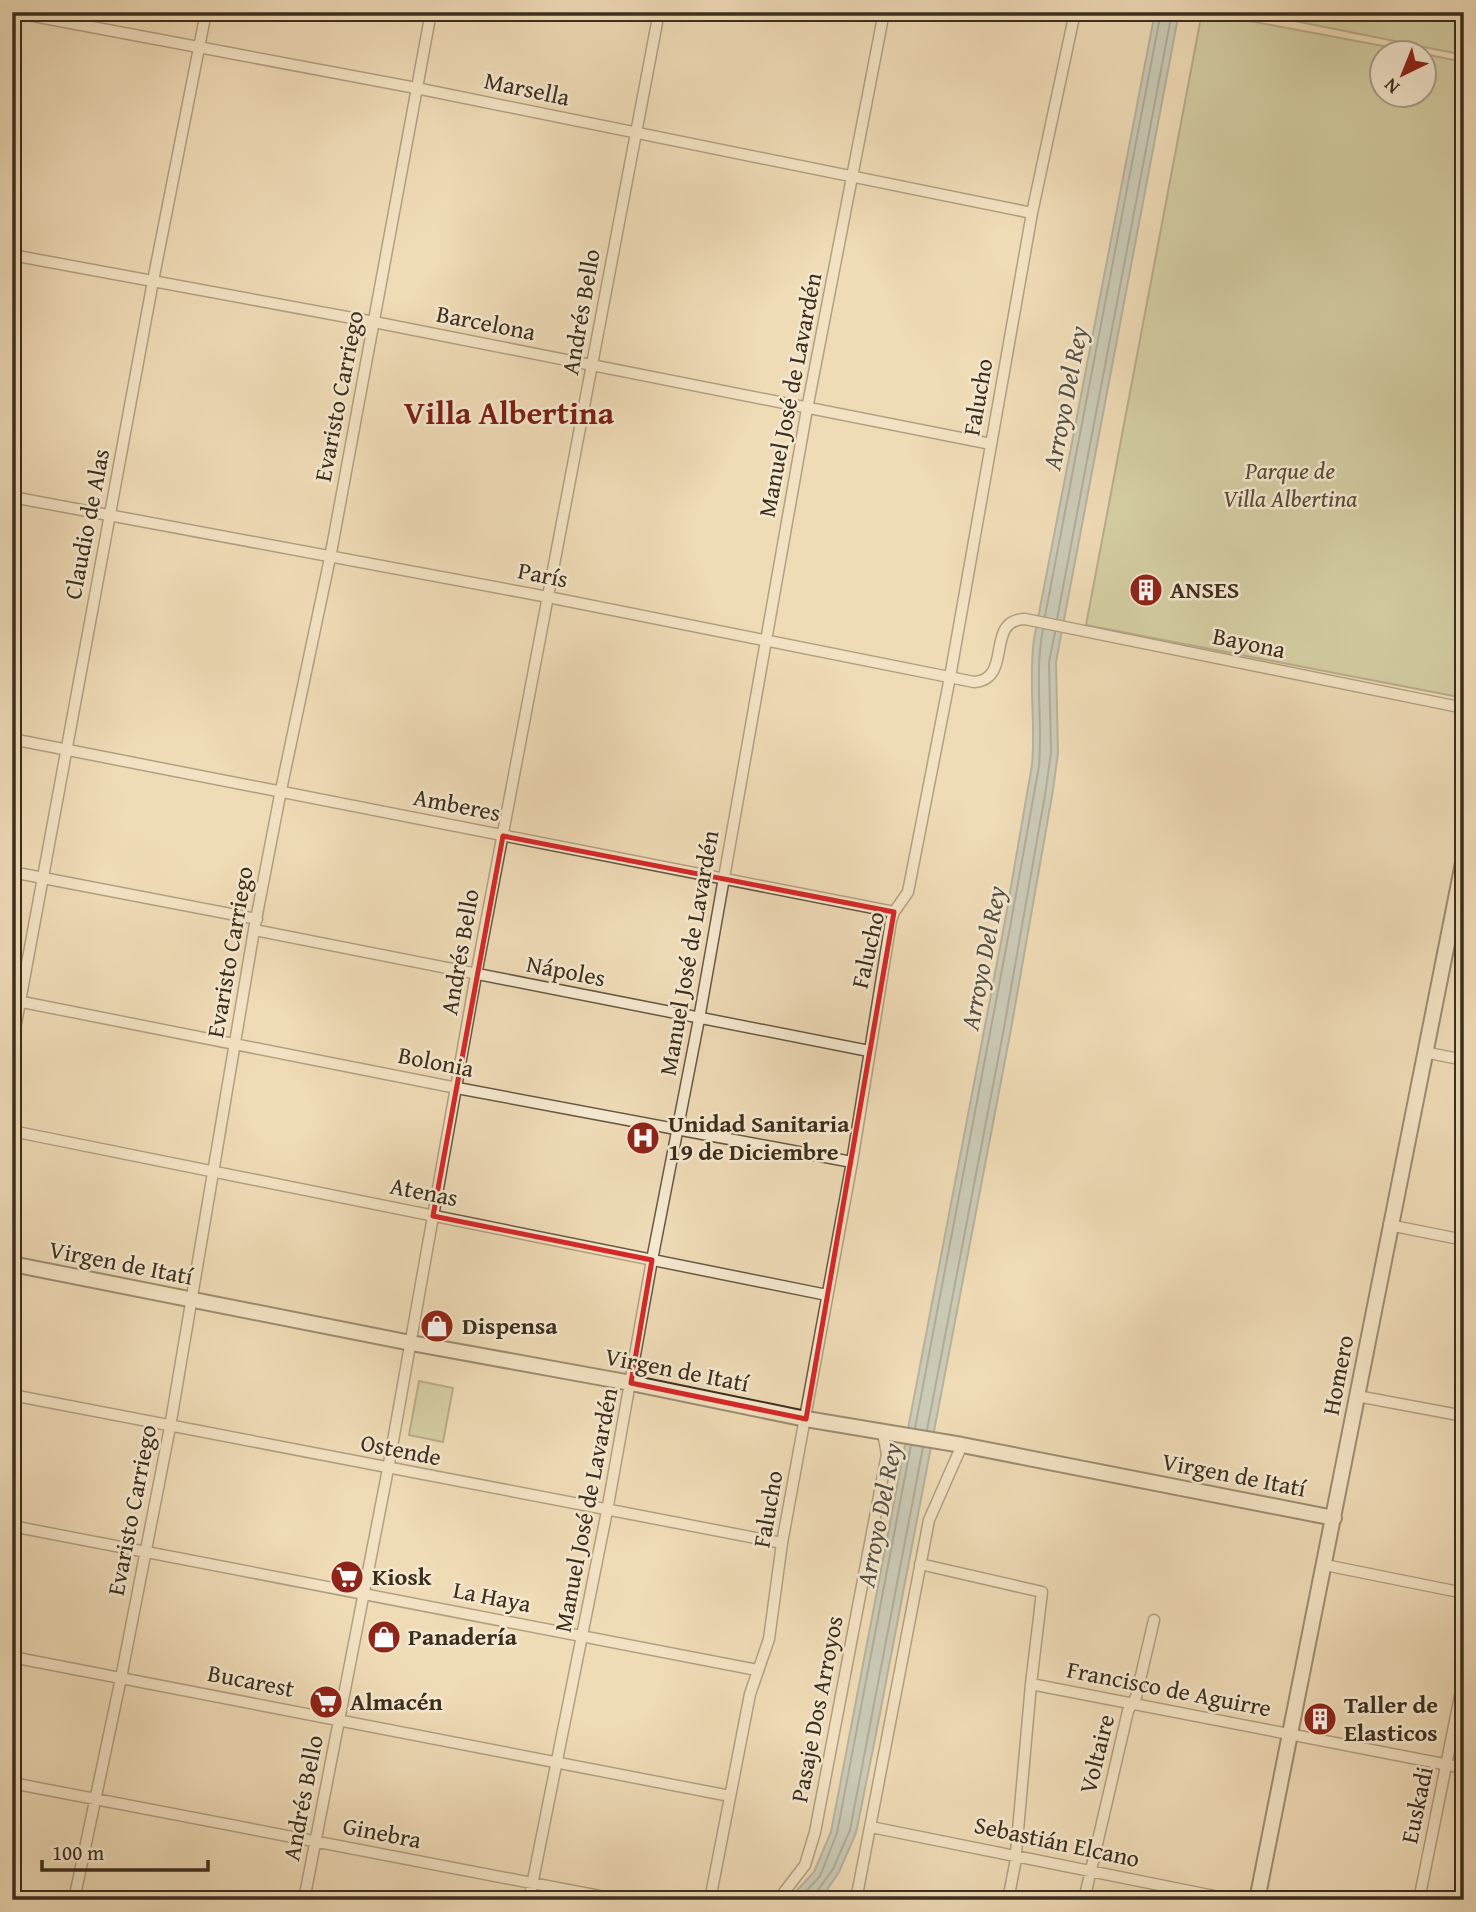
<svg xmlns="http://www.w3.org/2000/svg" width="1476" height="1912" viewBox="0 0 1476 1912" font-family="'Gentium Book Plus',serif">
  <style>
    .green { fill: #b7c08f; stroke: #797756; stroke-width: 2 }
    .water { fill: #a1b8bb; stroke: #78817c; stroke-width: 2 }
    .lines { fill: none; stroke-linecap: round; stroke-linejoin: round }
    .shore { stroke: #6e736c; stroke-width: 2 }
    .street-casing { stroke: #685944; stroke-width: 13 }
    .secondary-casing { stroke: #3b2e1e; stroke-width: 18 }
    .street { stroke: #f5e8d0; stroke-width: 10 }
    .secondary { stroke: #f5e8d0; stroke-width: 14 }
    .marked { fill: none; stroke: #d62828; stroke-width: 5; stroke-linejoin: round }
    .labels { text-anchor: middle; stroke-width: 5; stroke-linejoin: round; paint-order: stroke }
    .street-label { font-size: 24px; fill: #3b2e1e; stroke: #f5e8d0 }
    .park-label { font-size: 24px; font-style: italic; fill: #544b35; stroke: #f5e8d0 }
    .poi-label { font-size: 24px; font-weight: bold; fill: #3b2e1e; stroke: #f5e8d0; text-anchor: start }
    .water-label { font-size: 26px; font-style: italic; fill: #545045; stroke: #f5e8d0 }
    .district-label { font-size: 32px; font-weight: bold; fill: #7a1f14; stroke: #f5e8d0 }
  </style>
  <rect width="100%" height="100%" fill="#efdbb7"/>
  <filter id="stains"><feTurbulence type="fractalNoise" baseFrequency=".00286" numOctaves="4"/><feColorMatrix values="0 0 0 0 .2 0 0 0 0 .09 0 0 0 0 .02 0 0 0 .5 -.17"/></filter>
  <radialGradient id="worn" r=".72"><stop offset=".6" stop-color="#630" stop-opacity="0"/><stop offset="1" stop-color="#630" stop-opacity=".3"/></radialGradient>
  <path class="green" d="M1202,12L1415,52H1382V94H1424V54L1464,62V698L1086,625Z
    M1250,12H1464V55Z
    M419,1381L453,1388L443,1442L409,1435Z"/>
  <path class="water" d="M1155,12H1179L1056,662L1058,753L1053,790L1011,1029L876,1734L856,1833L839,1872L820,1900H788L814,1872L831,1832L1005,921L1032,765C1036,723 1028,681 1034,639Z"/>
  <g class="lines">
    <path class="shore" d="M1045,616L1161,12
      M1057,619L1172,12
      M915,1428L1011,922L1039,766C1043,720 1034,675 1043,629
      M927,1430L1004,1028L1046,789L1051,752L1049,662L1055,632
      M798,1900L820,1876L837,1833L911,1445
      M815,1900L816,1893L833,1869L850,1830L923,1447"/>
    <defs>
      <path id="street" d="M12,12L416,88L1032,213
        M12,255L374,322L991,444
        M12,497L548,597L974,682C1014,679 984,620 1025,619L1464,708
        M12,739L894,912
        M12,872L257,919
        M254,930L869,1051
        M12,1000L457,1088L852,1162
        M12,1045L153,281L206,12
        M1424,1052L1464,1060
        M12,1131L827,1295
        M1389,1225L1464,1240
        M12,1395L782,1543
        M1357,1396L1464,1416
        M12,1526L757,1670
        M920,1564L1042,1592L1031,1684L1015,1864L1008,1900
        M1325,1565L1464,1593
        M12,1657L730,1796
        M1031,1684L1464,1768
        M12,1783L620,1900
        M871,1827L1234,1900
        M74,1900L121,1678L170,1427L254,930L281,790L330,558L431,12
        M304,1900L388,1469L476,975L659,12
        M529,1900L607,1511L652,1260L699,1019L807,409L884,12
        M710,1900L750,1694L769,1639L782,1543L852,1162L891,921L894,912L908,892L950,677L1032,213L1075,12
        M778,1900L805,1865L815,1832L887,1454L883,1433
        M856,1900L929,1520L962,1445
        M1084,1900L1128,1711L1136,1697L1154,1620
        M1419,1900L1464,1676"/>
      <path id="secondary" d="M12,1264L411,1343L631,1383L806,1419L962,1445L1334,1518
        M1257,1900L1464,858"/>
    </defs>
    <use href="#street" class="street-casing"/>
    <use href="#secondary" class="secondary-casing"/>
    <use href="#street" class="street"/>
    <use href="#secondary" class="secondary"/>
  </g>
  <path d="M0 0H1476V1912H0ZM503,836L894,912L806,1419L631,1383L652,1260L433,1216Z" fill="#efdbb7" fill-opacity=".55" fill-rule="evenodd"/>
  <path class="marked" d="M503,836L894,912L806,1419L631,1383L652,1260L433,1216Z"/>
  <defs>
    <symbol id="building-disc" viewBox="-11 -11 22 22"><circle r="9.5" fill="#8f2418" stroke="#f5e8d0"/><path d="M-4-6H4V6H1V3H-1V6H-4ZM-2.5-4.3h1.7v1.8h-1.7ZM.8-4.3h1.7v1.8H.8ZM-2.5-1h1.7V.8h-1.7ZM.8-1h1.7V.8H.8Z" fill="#fff"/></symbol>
    <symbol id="hospital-disc" viewBox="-11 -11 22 22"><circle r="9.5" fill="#8f2418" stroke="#f5e8d0"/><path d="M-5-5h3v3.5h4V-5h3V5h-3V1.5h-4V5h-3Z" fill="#fff"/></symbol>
    <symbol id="shop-disc" viewBox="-11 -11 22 22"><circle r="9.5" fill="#8f2418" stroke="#f5e8d0"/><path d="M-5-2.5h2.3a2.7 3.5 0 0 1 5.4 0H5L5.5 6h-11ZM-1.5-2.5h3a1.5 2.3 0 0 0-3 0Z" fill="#fff"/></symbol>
    <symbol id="supermarket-disc" viewBox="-11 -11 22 22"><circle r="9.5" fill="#8f2418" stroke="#f5e8d0"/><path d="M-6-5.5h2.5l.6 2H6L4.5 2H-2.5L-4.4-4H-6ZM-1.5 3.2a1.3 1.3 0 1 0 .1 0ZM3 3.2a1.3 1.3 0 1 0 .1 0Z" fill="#fff"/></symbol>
  </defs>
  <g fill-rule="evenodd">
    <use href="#building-disc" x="1127" y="571" width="38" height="38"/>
    <use href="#hospital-disc" x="624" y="1119" width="38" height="38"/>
    <use href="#shop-disc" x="418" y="1307" width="38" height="38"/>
    <use href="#supermarket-disc" x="328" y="1558" width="38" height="38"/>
    <use href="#shop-disc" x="365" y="1618" width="38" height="38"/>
    <use href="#supermarket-disc" x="307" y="1683" width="38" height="38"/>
    <use href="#building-disc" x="1301" y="1700" width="38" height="38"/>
  </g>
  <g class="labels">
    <g class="street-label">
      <text transform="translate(527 89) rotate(12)" y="8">Marsella</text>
      <text transform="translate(581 312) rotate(-80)" y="8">Andrés Bello</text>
      <text transform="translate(486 323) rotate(11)" y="8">Barcelona</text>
      <text transform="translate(790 395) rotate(-79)" y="8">Manuel José de Lavardén</text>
      <text transform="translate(339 396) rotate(-79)" y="8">Evaristo Carriego</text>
      <text transform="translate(978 397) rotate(-80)" y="8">Falucho</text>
      <text transform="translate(87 524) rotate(-79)" y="8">Claudio de Alas</text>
      <text transform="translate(543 575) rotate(11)" y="8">París</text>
      <text transform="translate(1249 643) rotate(12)" y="8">Bayona</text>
      <text transform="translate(457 805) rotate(11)" y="8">Amberes</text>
      <text transform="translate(868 950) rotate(-77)" y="8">Falucho</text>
      <text transform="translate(230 952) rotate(-80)" y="8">Evaristo Carriego</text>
      <text transform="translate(460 952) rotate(-80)" y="8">Andrés Bello</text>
      <text transform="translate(689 953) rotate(-80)" y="8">Manuel José de Lavardén</text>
      <text transform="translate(566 971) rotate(11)" y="8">Nápoles</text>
      <text transform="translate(436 1062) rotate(11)" y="8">Bolonia</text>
      <text transform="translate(424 1192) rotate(11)" y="8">Atenas</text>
      <text transform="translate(121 1263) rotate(11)" y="8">Virgen de Itatí</text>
      <text transform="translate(677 1370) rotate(11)" y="8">Virgen de Itatí</text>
      <text transform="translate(1338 1375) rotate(-79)" y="8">Homero</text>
      <text transform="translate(401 1450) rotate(11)" y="8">Ostende</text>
      <text transform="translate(1234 1475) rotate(11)" y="8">Virgen de Itatí</text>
      <text transform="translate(768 1509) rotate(-80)" y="8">Falucho</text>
      <text transform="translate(132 1510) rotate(-79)" y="8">Evaristo Carriego</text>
      <text transform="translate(586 1510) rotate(-79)" y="8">Manuel José de Lavardén</text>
      <text transform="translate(492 1597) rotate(11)" y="8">La Haya</text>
      <text transform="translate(251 1681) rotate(11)" y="8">Bucarest</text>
      <text transform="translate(1169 1689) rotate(11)" y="8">Francisco de Aguirre</text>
      <text transform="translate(817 1709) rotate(-79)" y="8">Pasaje Dos Arroyos</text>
      <text transform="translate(1097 1754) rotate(-76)" y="8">Voltaire</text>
      <text transform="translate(303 1798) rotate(-79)" y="8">Andrés Bello</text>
      <text transform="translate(1417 1805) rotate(-78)" y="8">Euskadi</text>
      <text transform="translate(382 1833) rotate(11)" y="8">Ginebra</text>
      <text transform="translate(1057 1842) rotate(12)" y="8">Sebastián Elcano</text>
    </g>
    <g class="park-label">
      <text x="1290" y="479">Parque de<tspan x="1290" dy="28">Villa Albertina</tspan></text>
    </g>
    <g class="poi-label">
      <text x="1170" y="598">ANSES</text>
      <text x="668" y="1132">Unidad Sanitaria<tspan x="668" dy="28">19 de Diciembre</tspan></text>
      <text x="462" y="1334">Dispensa</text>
      <text x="372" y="1585">Kiosk</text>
      <text x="408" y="1645">Panadería</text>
      <text x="350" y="1710">Almacén</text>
      <text x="1344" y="1713">Taller de<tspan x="1344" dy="28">Elasticos</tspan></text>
    </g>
    <g class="water-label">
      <text transform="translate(1065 398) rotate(-79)" y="9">Arroyo Del Rey</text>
      <text transform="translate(983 958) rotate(-79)" y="9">Arroyo Del Rey</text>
      <text transform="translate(879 1515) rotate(-79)" y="9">Arroyo Del Rey</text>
    </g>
    <g class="district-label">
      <text x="509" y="424">Villa Albertina</text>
    </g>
  </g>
  <rect width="1476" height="1912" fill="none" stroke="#efdbb7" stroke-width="42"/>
  <rect x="14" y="14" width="1448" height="1884" fill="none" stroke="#3b2e1e" stroke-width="3.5"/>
  <rect x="21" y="21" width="1434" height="1870" fill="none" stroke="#3b2e1e" stroke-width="2"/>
  <g transform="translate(1403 74) rotate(223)"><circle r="33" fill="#f5e8d0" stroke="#ab9e89" stroke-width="2"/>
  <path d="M0-5L12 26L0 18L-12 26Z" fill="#8f2418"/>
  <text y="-10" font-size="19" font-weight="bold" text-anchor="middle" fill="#3b2e1e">N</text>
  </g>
  <path d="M42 1860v10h166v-10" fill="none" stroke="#3b2e1e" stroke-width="3.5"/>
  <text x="52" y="1860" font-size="21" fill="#3b2e1e" stroke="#f5e8d0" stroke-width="5" paint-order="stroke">100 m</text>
  <rect width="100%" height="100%" filter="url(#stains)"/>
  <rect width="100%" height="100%" fill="url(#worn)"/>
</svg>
